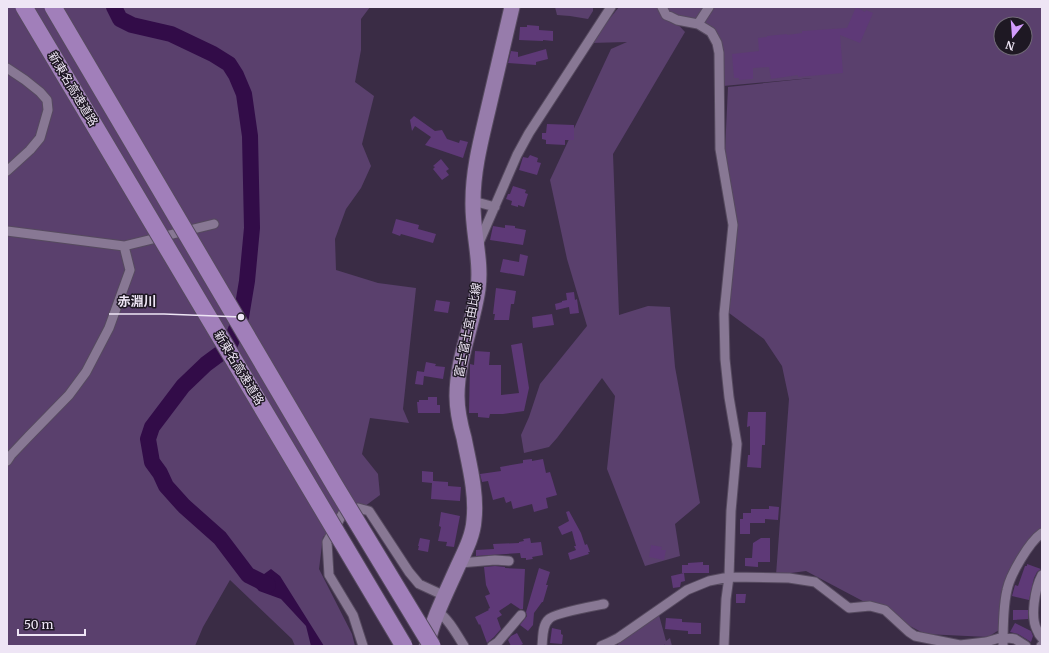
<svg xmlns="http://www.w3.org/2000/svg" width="1049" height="653" viewBox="0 0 1049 653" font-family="Merriweather,'Noto Sans JP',serif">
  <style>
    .green { fill: #5a406d; fill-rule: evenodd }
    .water { fill: #320c48 }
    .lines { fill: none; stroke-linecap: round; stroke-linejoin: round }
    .river { stroke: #320c48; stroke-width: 16 }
    .building { fill: #5e3977 }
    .street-casing { stroke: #564a5f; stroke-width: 11 }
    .primary-casing { stroke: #564a5f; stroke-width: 17 }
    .street { stroke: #887894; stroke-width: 9 }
    .primary { stroke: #977cab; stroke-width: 15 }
    .highway-bridge-casing { stroke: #564a5f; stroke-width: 19; stroke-linecap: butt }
    .highway-bridge { stroke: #a17fba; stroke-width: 17 }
    .labels { text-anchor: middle; stroke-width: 3; stroke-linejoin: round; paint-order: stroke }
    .street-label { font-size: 12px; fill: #eee5f5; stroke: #1e1823 }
    .leader { fill: none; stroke: #eee5f5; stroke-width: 1.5 }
    .callout-dot { fill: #eee5f5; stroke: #1e1823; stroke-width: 1.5 }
    .callout-label { font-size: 13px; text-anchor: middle; font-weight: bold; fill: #eee5f5; stroke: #1e1823; stroke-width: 3; stroke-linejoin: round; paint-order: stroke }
  </style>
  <rect width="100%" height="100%" fill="#3a2c45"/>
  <path class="green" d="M7,7H370L361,19V50L355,82L374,96L362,144L371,166L361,188L346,209L335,239L336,270L378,283L416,288L403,409L409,423L370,418L362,454L378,474L380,495L323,537L319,569L352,634L355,646H295L292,639L230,580L203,627L195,646H7Z
    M555,7H593V11L588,19L570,16L557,15Z
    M619,7H1042V528L1025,544L1003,590L999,630L988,637L925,634L806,571L776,575L789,399L782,366L764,339L725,310L733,225L724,172L728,87L812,78L723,86L724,50L711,32L672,18L685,32L613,154L619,315L648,306L670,307L675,367L700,503L675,524L680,556L645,566L607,469L615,396L602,378L557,438L549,447L524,453L521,435L529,417L540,384L587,326L567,259L550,180L611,49L627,42L590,43ZM1001,24H1025V48H1001Z
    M659,615L666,641L670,638L672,646H664L665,644L663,646H619L617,643Z"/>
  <path class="water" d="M271,569L280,576L324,646H311L306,626L281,599L259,591L245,575L260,577Z"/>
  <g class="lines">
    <path class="river" d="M114,7L120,19L132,25L171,34L213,54L229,64L236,75L244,94L250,136L252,228L247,281L241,317L229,347L206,364L183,386L152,427L148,439L152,462L160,473L166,486L184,506L220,538L248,575L268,585"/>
  </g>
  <path class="building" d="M856,7L865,12L866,10L873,13L860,43L840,35L843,73L798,77V75L771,79L769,67L753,68V79L739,80V78H734L732,54L759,51L758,38L767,37V36L787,34V35L802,33V31L847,28Z
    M527,25L539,26V30L553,31V41L543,40V41L519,40L520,27H527Z
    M546,49L548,59L536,62V65L508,63L511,51L518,52V57Z
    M414,116L435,131L442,130L447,139L459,143L460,140L468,142L463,158L425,145L431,137L415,126L412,131L410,120Z
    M547,124L574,125V140H565V145L546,144V140L542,139V133H546Z
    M530,155L538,158L537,162L541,163L537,175L519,170L523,157L528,158Z
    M441,159L449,169L446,171L449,175L442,180L433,169L435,167L433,166Z
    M513,186L526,190L525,193L528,194L524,207L518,205V207L511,205L512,201L506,199L508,194H510Z
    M396,219L419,225L418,229L436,234L433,243L401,234L400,236L392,233Z
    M505,225L515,226V228L526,230L523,245L490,240L493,226L505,228Z
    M520,254L528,256L524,276L500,272L503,259L519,262Z
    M496,288L516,291L514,304H511L509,320H494L495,314H493Z
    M574,292L575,300L577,299L579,313L570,314L569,307L556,310L555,304L562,302V301L567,300L566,293Z
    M436,300L450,302L448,313L434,311Z
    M552,314L554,325L533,328L532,317Z
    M522,343L529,388L524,411L503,414H490L489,418L478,417V413H469L470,364L474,365L475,351L490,352L489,365H501V395L519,393L511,345Z
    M426,362L436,364L435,366L445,367L443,379L424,376L423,385L415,384L417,371L424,372Z
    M428,397H437V405H440V413H418L417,402H419V400H428Z
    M748,412H766L765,445H762L761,468L747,467L748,455H750V426L747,427Z
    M532,459V461L543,459L546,473L550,472L557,495L546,498L548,508L534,512L532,504L513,509L511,501L506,503L504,497L493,500L488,481L482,482L480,474L501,471L500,467L523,463V460Z
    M422,471L433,472V481L448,482V486L461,487L460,501L431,499L432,483L422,482Z
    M769,506L779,507L778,520L765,519V523H750V534H740V519H743V513H751V509H769Z
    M569,511L581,533L585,545L587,544L590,552H588L589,554L570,560L568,553L576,550L574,546H576L572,531L562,535L558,527L569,521L566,512Z
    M441,512L460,516L454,547L446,546L447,542L438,541L441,527L439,526Z
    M420,538L430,540L428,552L418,550L419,546H418Z
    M530,538L531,543L541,542L543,555L532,557L533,559L526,560V558H521L520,553L476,556V550L494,549L493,544L519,543V542L524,541L523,539Z
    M761,538H770V562H758V567L745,566V558H752L753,543Z
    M651,545L662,547L661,550H666L664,560L649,557Z
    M703,562V565H709V573H682V565H688V563Z
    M1027,564L1041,569L1037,572L1034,578L1029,600L1012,596L1015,585L1018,586L1025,566H1027Z
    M495,566L505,567V568L525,569L523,609H520L511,603L499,611L502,615L497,618L501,629L494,637L487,643L480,624L479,625L475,617L489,610L488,609L490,608L485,596L490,594L486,585L484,567Z
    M539,568L550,572L546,585H548L543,602H542L534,613L533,625L528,631L520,625L527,616L526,612Z
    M684,573L685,581L681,582L680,587L673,588L671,576Z
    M736,594H746L745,603H736Z
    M1013,610H1028V619L1013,620Z
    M666,618L682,619V622L701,623V634H688V631L665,629Z
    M1015,623L1031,631L1033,636L1031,642L1018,634L1010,632Z
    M552,628L561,630V634L563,635L562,644L550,643Z
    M517,633L523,644L519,646H511L508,640L511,636Z"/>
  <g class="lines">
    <defs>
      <path id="street" d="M662,7L666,15L671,17L677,20L698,24L711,32L717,43L719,53L720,149L733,225L724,314L725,359L729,397L737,444L731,511L729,577L726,599L724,646
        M698,24L709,7
        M7,68L25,80L40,92L47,100L48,110L40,138L30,150L7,171
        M473,201L495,207
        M7,231L124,246L130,270L109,328L86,372L69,395L29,436L11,455L7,461
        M478,245L517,155L529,133L611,7
        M124,246L214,224
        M460,563L495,560L509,561
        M1042,575C1035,588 1030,617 1037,630C1038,633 1040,636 1042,638
        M438,612C449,619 457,635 464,646
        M363,646L353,615L329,575L327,542L343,513L358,508L369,511L409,572L419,584L445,596
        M492,646L498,642L521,615
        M542,646C543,637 542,625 549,619C554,613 594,606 604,604
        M601,646L608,643L618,638L687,590L709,581L729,577L789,578L815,582L849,608L870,606L885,610L909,632L915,636L960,645L986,642L1003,637L1015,639L1026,646
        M1003,646C1003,628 1003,607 1007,590C1010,575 1029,542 1042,533
        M1041,646L1042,645"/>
      <path id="primary" d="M427,646C432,620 447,591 458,566C465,551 473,536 474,520C477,493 469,464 464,438C460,424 457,411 457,396C457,359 473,325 478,289C482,260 472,231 473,201C473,170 481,140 488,110C496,76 504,41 512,7"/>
    </defs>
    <use href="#street" class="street-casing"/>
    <use href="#primary" class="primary-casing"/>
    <use href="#street" class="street"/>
    <use href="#primary" class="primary"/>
    <defs>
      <path id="highway-bridge" d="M24,7L404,646
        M53,7L335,486L432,646"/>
    </defs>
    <use href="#highway-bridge" class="highway-bridge-casing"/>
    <use href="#highway-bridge" class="highway-bridge"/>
  </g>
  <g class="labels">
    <g class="street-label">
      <text transform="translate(73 89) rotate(59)" y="4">新東名高速道路</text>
      <text transform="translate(468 330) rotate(-79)" y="4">富士富士宮由比線</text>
      <text transform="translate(239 368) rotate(59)" y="4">新東名高速道路</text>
    </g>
  </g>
  <path class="leader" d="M241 317L164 314H109"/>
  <circle class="callout-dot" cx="241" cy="317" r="4"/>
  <g class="callout-label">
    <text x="137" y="306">赤淵川</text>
  </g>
  <rect width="1049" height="653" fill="none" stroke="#eee5f5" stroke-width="16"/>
  <g transform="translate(1013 36) rotate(197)"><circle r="19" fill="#1e1823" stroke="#716a77"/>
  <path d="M0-3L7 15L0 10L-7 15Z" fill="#d39cfc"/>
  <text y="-6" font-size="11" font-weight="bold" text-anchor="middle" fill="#eee5f5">N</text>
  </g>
  <path d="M18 629v6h67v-6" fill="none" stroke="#eee5f5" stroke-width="2"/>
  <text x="24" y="629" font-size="12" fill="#eee5f5" stroke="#1e1823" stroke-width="3" paint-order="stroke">50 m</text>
</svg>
